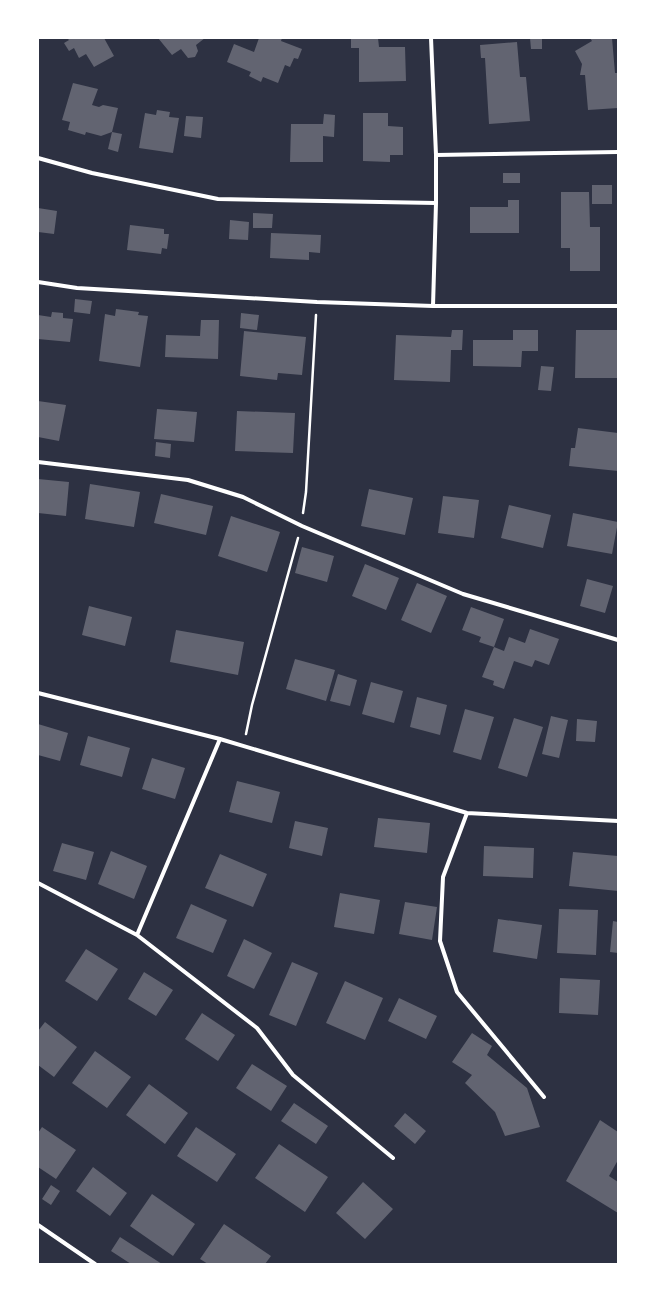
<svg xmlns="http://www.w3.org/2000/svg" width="656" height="1302" viewBox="0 0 656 1302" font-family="'Roboto Condensed',sans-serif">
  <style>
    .building { fill: #626471 }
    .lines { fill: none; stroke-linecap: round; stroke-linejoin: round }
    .path { stroke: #fff; stroke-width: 2.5 }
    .minor { stroke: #fff; stroke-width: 4 }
  </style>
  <rect width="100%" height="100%" fill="#2d3142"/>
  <path class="building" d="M67,38H104L114,56L94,67L86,54L79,58L74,48L69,51L64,43L69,40Z
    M158,38H205L196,45L198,51L195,57L188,58L181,49L172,55Z
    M259,38H282L281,41L302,49L298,59L294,58L290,67L285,65L278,83L263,77L261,82L249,76L251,72L227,62L234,44L254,52Z
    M351,38H378L379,47H405L406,81L359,82V48H351Z
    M530,38H542V49H531Z
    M590,38H612L615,73H618V108L588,110L585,75H580L582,64L575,51L592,41Z
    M517,42L520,77H526L530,121L489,124L485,58H481L480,45Z
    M73,83L98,89L92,105L99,107L103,105L118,108L112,132L122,134L118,152L108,149L112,132L101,136L86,132L85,135L68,130L70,122L62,120Z
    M157,110L170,112L169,117L179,118L173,153L139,148L145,113L156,115Z
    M363,113H388V126L403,127V155H390V162L363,161Z
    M324,114L335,115L334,137L323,136V162H290L291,124H323Z
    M186,116L203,117L201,138L184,136Z
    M503,173H520V183H503Z
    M592,185H612V204H592Z
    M561,192H589L590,227H600V271H570V248H561Z
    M508,200H519V233H470V207H508Z
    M38,208L57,211L54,234L38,232Z
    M253,213L273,214L272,228H253Z
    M230,220L249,222L248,240L229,239Z
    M130,225L164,229V234H169L167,249L162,248L161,254L127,250Z
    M271,233L321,235L320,253L309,252V260L270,258Z
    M75,299L92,301L90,314L74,312Z
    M116,309L139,312L138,315L148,316L140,367L99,361L105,314L115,316Z
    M52,312L63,313V318L73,319L70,342L38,339V315L51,317Z
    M241,313L259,315L257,330L240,328Z
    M201,320H219L218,359L165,357L166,335L200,336Z
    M452,330H463L462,350H451L450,382L394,380L396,335L451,337Z
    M513,330H538V351H522L521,367L473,366V340H513Z
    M576,330H618V378H575Z
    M244,331L306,337L302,375L278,373L277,380L240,376Z
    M541,366L554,367L551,391L538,390Z
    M38,401L66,405L59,441L38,437Z
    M157,409L197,412L194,442L154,439Z
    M237,411L295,413L293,453L235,451Z
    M578,428L618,433V471L569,466L571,448H575Z
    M156,442L171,444L170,458L155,456Z
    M38,479L69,482L66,516L38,513Z
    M90,484L140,492L134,527L85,519Z
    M369,489L413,498L405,535L361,526Z
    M161,494L213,506L206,535L154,523Z
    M443,496L479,500L474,538L438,533Z
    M509,505L551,515L543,548L501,538Z
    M573,513L618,522L612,554L567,546Z
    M231,516L280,532L267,572L218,556Z
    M302,547L334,556L327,582L295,573Z
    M365,564L399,578L386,610L352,596Z
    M587,579L613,586L605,613L580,606Z
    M417,583L447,596L431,633L401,620Z
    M89,606L132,617L125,646L82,635Z
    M471,607L504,619L494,647L479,642L481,637L462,630Z
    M530,629L559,639L549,665L535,660L532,667L514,661L504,689L493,685L494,681L482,677L494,647L504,651L509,637L525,643Z
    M176,630L244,642L238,675L170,662Z
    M295,659L335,670L326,701L286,689Z
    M338,674L357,680L350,706L330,701Z
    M371,682L403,691L394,723L362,714Z
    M417,697L447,705L440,735L410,727Z
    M465,709L494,717L481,760L453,752Z
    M551,716L568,720L559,758L542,754Z
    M514,718L543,727L527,777L498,768Z
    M577,719L597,721L595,742L576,741Z
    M38,724L68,733L60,761L38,755Z
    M88,736L130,748L122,777L80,765Z
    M152,758L185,768L175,799L142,789Z
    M237,781L280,792L272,823L229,812Z
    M378,818L430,823L427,853L374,847Z
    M295,821L328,828L322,856L289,848Z
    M62,843L94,852L86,880L53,871Z
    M484,846L534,848L533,878L483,876Z
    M111,851L147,866L134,899L98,884Z
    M573,852L618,856V891L569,886Z
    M220,854L267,874L253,907L205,888Z
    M340,893L380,900L374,934L334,927Z
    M405,902L437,907L432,940L399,934Z
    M191,904L227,920L213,953L176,938Z
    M559,909L598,910L596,955L557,953Z
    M498,919L542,925L537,959L493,952Z
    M613,921L618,922V953L610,952Z
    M244,939L272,953L254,989L227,976Z
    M86,949L118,969L97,1001L65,981Z
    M292,962L318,973L296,1026L269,1015Z
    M144,972L173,990L156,1016L128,999Z
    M560,978L600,980L598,1015L559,1013Z
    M345,981L383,998L365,1040L326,1023Z
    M399,998L437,1016L426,1039L388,1021Z
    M202,1013L235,1035L218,1061L185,1039Z
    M45,1022L77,1047L54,1077L38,1065V1031Z
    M472,1033L492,1046L487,1055L527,1088L540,1127L505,1136L495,1112L465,1083L472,1075L452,1062Z
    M95,1051L131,1077L107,1108L72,1083Z
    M252,1064L287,1086L271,1111L236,1088Z
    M149,1084L188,1113L165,1144L126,1115Z
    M294,1103L328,1126L316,1144L281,1121Z
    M405,1113L426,1131L415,1144L394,1126Z
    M600,1120L618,1132V1160L609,1176L618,1182V1213L566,1181Z
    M42,1127L76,1150L56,1179L38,1167V1133Z
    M196,1127L236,1154L217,1182L177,1156Z
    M279,1144L328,1177L305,1212L255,1178Z
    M93,1167L127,1193L110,1216L76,1191Z
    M363,1182L393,1209L365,1239L336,1213Z
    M51,1185L60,1191L51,1205L42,1199Z
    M152,1194L195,1224L173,1256L130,1226Z
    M224,1224L271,1256L265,1264H208L200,1259Z
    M120,1237L162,1264H131L111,1251Z"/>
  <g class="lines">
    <path class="path" d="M303,513L306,492L316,315
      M246,734L252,705L298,538"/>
    <path class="minor" d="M431,38L436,155V203L433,306
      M436,155L618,152
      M38,158L92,173L218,199L436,203
      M38,282L77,288L317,302L433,306H618
      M38,462L188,480L243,497L302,526L463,594L618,640
      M38,693L220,739L467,813L618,821
      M220,739L137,935L257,1028L293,1075L393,1158
      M467,813L443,877L440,941L457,992L544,1097
      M38,883L137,935
      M38,1225L95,1264"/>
  </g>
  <rect width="656" height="1302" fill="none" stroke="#ffffff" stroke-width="78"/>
</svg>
